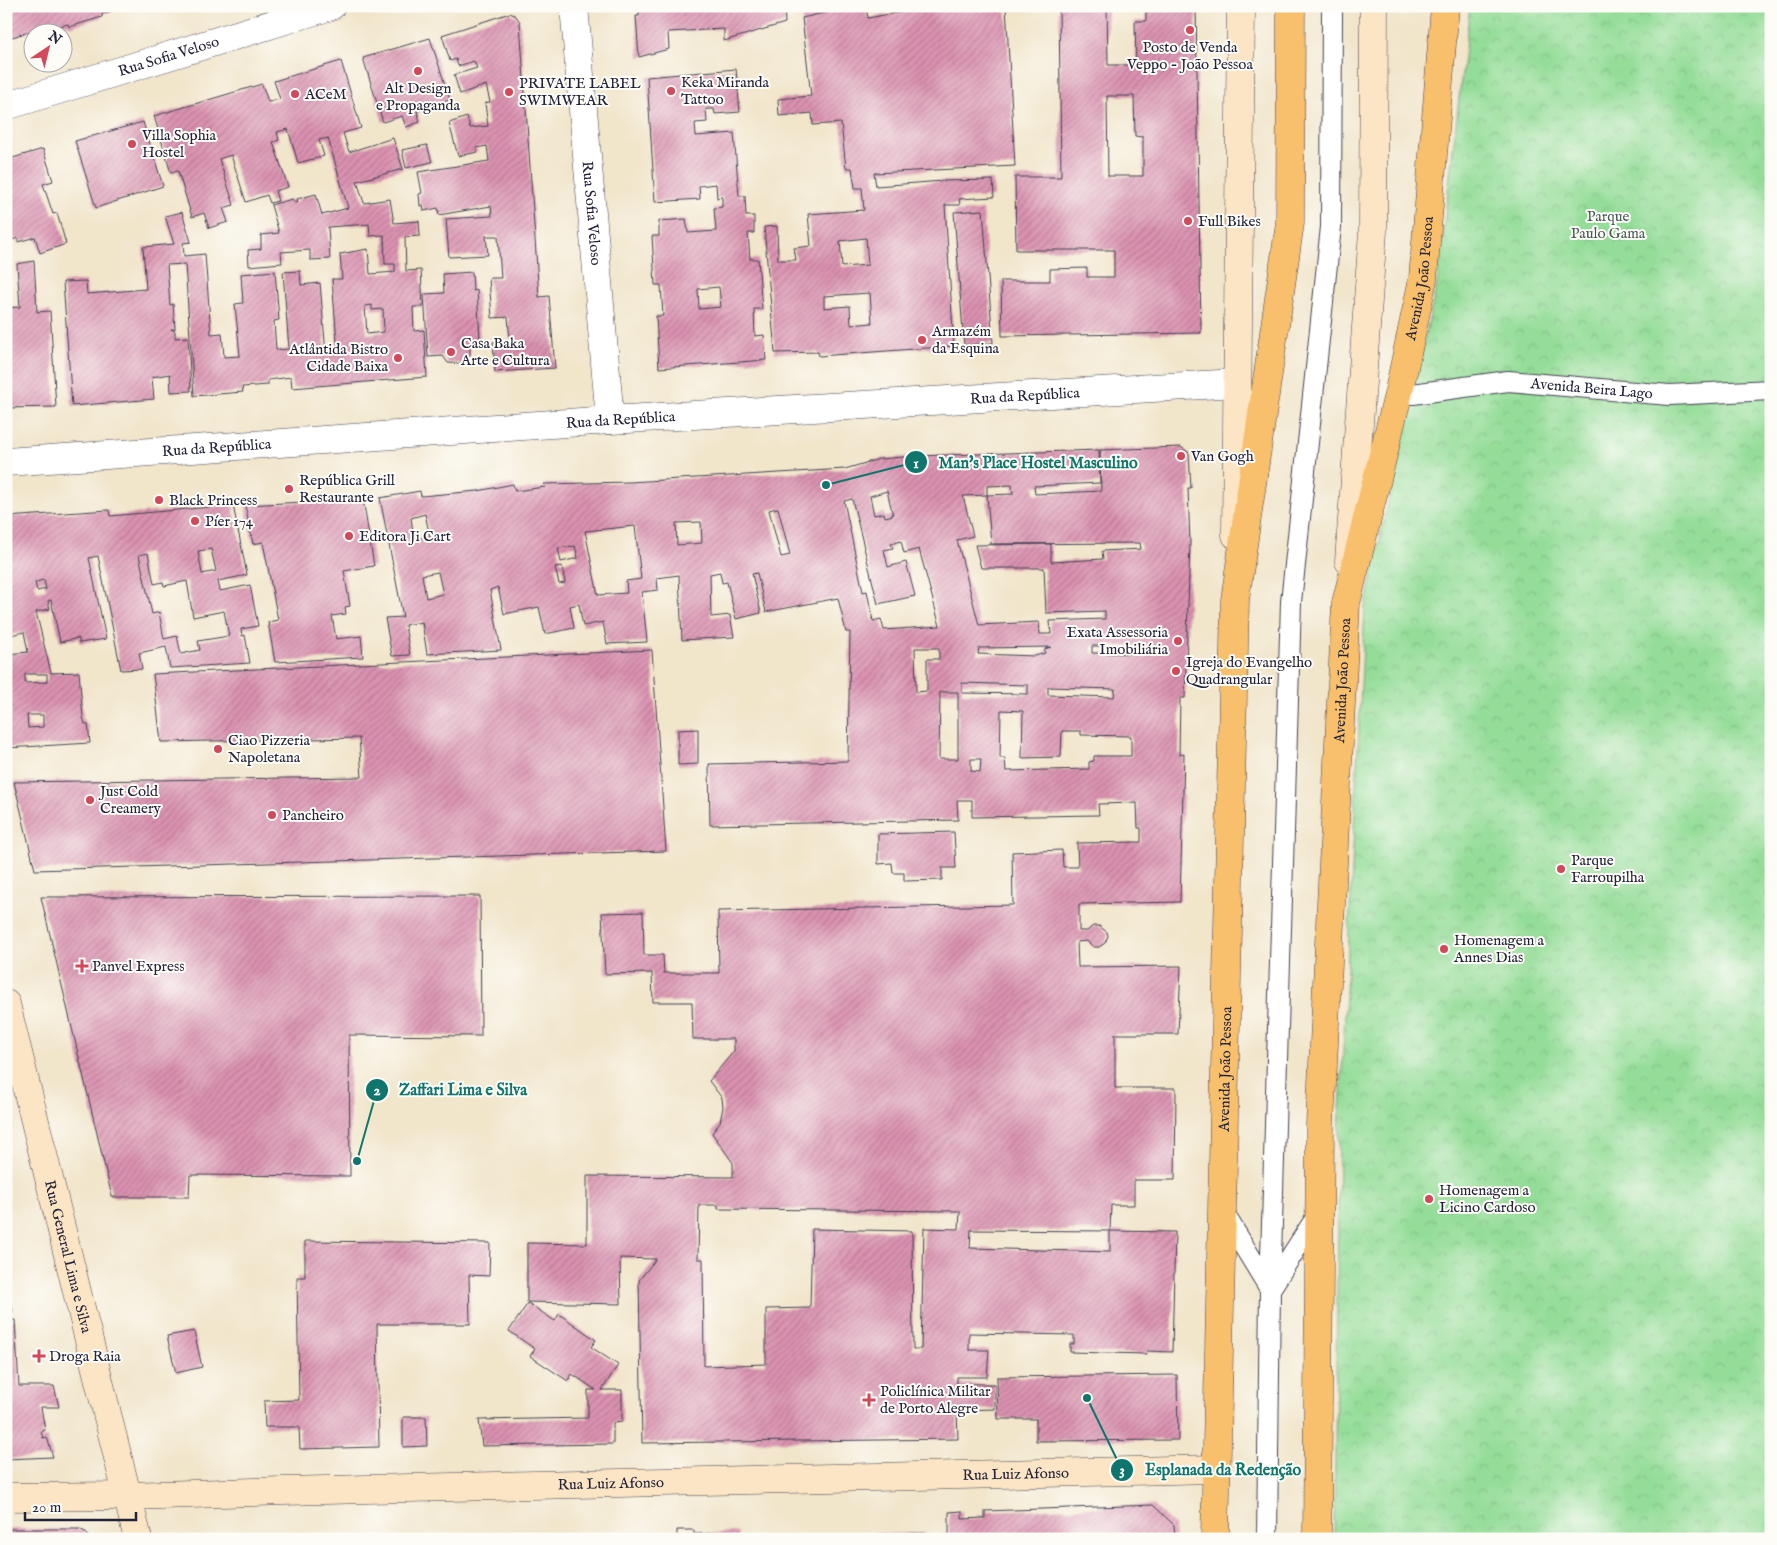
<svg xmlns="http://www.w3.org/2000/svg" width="1777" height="1545" viewBox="0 0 1777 1545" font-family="'IM FELL English',serif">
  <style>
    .park { fill: url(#park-crowns); stroke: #5b806a }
    .building { fill: url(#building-hatch); fill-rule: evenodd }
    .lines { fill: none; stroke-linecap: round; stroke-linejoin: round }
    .lane-casing { stroke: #413f50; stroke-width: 22 }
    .street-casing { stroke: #413f50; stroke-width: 29 }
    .secondary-casing { stroke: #413f50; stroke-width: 29 }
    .primary-casing { stroke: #413f50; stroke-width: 29 }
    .lane { stroke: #fff; stroke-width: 20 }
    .street { stroke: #fff; stroke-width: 28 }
    .secondary { stroke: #fce5c4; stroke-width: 28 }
    .primary { stroke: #f8bf6c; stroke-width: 28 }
    .poi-dot { fill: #d1495b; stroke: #fdfcf7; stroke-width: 2 }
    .labels { text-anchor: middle; stroke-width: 4; stroke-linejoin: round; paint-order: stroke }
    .poi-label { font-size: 15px; fill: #22223b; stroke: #fdfcf7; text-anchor: start }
    .street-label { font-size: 15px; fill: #22223b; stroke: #fdfcf7 }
    .park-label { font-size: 15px; fill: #445a57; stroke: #fdfcf7 }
    .leader { fill: none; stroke: #0f766e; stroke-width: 2 }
    .callout-dot { fill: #0f766e; stroke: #fdfcf7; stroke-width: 2 }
    .mark-label { font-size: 15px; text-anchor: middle; font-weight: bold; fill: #fff }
    .callout-label { font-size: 16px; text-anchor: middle; font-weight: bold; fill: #0f766e; stroke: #fdfcf7; stroke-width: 4; stroke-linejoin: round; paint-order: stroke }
  </style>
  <defs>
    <pattern id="park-crowns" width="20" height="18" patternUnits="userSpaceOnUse" patternTransform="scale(1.25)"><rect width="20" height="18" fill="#94dd98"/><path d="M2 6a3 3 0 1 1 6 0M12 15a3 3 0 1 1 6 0" fill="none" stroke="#7fbd84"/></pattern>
    <pattern id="building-hatch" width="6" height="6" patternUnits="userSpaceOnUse" patternTransform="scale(1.25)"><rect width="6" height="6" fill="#dc93b1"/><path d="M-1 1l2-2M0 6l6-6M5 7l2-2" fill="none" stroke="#b27891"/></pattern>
  </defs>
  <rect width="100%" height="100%" fill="#fdfcf7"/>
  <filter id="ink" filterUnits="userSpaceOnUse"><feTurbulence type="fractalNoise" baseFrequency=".02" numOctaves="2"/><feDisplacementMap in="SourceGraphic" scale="10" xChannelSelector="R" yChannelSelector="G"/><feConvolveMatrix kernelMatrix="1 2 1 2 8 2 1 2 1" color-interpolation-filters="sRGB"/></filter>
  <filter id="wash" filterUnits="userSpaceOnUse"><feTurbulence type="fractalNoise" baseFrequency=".0096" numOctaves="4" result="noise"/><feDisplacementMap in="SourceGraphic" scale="20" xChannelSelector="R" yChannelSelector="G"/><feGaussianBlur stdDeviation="1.12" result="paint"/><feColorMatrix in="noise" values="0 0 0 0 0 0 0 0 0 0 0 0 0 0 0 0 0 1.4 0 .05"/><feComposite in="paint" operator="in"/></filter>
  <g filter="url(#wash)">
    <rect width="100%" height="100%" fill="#f1e5ca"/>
    <path class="park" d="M1470,6H1771V1539H1334L1339,1133L1365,606L1437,284Z"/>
    <g id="blocks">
      <path class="building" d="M6,6H117L118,9L102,14V17L69,27L68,24L52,28L51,25L6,39Z
        M639,6H784L785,23L724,41V29L668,32L669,49L639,57L636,16H639Z
        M828,6H841V9L866,6L868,18L934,6H1006L1015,166L874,173L876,186L943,181L993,180L994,197L959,199L960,205H945L954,346L819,356L818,352L775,353L764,227L777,226L778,260H796L794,248L811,246L808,214L864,210L862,188H855L852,168H846L841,123L813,125L812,113L779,116L778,99L811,96L802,18L828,12ZM866,238L868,265L842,267L840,241ZM870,293L872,323L851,325L850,306L824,308V296Z
        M1059,6H1107L1108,65H1136L1135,21H1146V6H1196L1201,333L1002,336L1001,281H1050V269L1087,268V277H1114V250H1016L1015,177H1061ZM1107,96H1134L1135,136L1143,137V176H1108Z
        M510,13L516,16L520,22L539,297L549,296L555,368L495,372L493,342L510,341L508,317L492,318L489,278H501L498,236H486L488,255L449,257L446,219L492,216L491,206L439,215L438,208L424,211L423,205L420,206L419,194L422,193L418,172L489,161L487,146L476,148L478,152L458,156L449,123L467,117L470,128L488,126L485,103L490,102L486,85L460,94L454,75L477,68L474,61L458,66L456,59L450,61L442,35Z
        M430,38L450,100L417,111L420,122L406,127L402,116L383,122L363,58Z
        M341,61L361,128L343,133L349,152L393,138L403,169L357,181L364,203L390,199L394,223L419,221L420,236L405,237L406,271L421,270L423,307H413L414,331L424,330L427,377L292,388L291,377L268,380V385L242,387L243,392L194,396L185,264L167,265L170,305L173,304L175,329H171L175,331V338L188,337L191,391L171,392L170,374L152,377L154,399L72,406L63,282L86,281L87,294L146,289L143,247L174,244L165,216L182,212L191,242L183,243L184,256L205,254L211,334L222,333L224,357L240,356L235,304L243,303L241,274L275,271L279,320L274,321L276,350L289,349L283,272L300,271L301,285L320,283L326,354H338L332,279H342L340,254L368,249L370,274L395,272V264H385L384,235L370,236L369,224L328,227L330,259L310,260V250L281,252L282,263L249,266L248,250L261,249V235L279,233L271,205L292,199L295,203L298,202L297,199L316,194L322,215L348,208L328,138L319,140L324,156L298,163L288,129L277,132L279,140L273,142L288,187L275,191L278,201L270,203L267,195L246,202L231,155L219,159L234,205L223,208L228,222L209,228L204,213L192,217L178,171L171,173L154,116L262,84L268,102L280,99L274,81ZM372,305V310L383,309L384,332L367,334L365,306Z
        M736,69L740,112L715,114L714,109H706L707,122L695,123L696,136L734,133L739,196H745L746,216H754V233H748L750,259H758L762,309H754L755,336L764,335L766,360L659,368L656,316H663L661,285H655L652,236H659V221L686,219L688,233L716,231L714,208L722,207V197L717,198L716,184L699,186L700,199L655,202L647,77ZM719,287L721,307L699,309L698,289Z
        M143,122L163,186L96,208L75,141Z
        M427,145L432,162L406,168L402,150Z
        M43,149L53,181L43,184L53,214L57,213L66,244L40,253L35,237L18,242V238L6,242V160Z
        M983,210L993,343L964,345L954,212Z
        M34,261L37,312L50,311L56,407L6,408V308L20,307L17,264Z
        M472,272L473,291L477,290L480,339L470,340V355L463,364L448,363L443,356L428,357L424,294L444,293L443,274Z
        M1181,447L1189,453L1191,488H1188L1190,543L1185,698H1180L1179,755L1184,754L1180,902L1079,904V931H1087L1093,926H1099L1107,932L1108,936L1105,943L1099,947H1093L1087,941L1077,942L1078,967L1181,966L1178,1034H1115V1088H1176L1175,1180H1134V1205H1111L1110,1231L971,1230L970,1248L1110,1252V1231L1175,1232L1172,1352L1147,1351L1146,1354L1070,1352V1344H1074V1335L969,1333V1350H989L987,1377H957V1384H995V1409L957,1410L958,1439L642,1443L639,1280L656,1259L620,1258L621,1304L527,1302V1243L587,1244V1176L733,1177V1163L712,1133L720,1122L723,1107L722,1098L709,1081L734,1051V1039H693L692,1002H653L652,973L605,974L602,913L643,912L644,955H663L664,973H719L718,911L1013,905L1012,852L1062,850L1063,867H1078L1077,843L1141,842V828H1138L1137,803L1098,804L1099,815L972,817V800H957L958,820L710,825L709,764L848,761L850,632H846L838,598L766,612L757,573L752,574L761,613L736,619L727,582L722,583L720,572L710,574L711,617L730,615L734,637L682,640L679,575L657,578L658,590L642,592L647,642L607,644L603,622L583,626L579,604L570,606L574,628L545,634L539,607L504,614L498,587L490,590L501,650L427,654L422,622L405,625L410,655L392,656L385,618L403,617L380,498L420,491L421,496L478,491L513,484L515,491L545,487L544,484L630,482L845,469L879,459L916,456L1099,450L1100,483L1034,486L1035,494L1101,491L1100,450ZM1012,485L1013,494L987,495L991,544L1140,543L1141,549L1102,551L1103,559L1051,562V544L975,545L981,568H1044L1046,613L1105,611V619L1050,621L1051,634H1040L1039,622L979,625L957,540L973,536L963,496L987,495V486ZM887,491L893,515L885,517L884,513L874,515L870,496ZM852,499L878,604L915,596L906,562L888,567L884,550L893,548L891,544L901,541L904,553L919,549L940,626L884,630L881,619L873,621L867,591L863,592L844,501ZM778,508L790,555L781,557L769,510ZM425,514L430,537L414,539L411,518ZM701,522L702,543L677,545L676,523ZM635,526L641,579L626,581L627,593L598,595L585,531ZM575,546L578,558L561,562L558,548ZM562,566L565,583L559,584L555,567ZM438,572L443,594L426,598L422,575ZM1092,646H1150L1151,654L1092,653ZM1051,647L1045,649V653L1035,656L978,654L979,648ZM915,648H939V659H927V691L916,692ZM962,683L1028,685V694L962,693ZM1048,687L1115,689L1114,697L1048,695ZM940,692H958V759H939ZM1001,710L1023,711L1022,758L1061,757L1062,731H1081V735L1131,736V756H1094V761L1089,762V769L1006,771L1005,758H1000ZM971,759H981L980,772L971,771ZM699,1205H718V1209L960,1211L959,1229L924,1228L921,1349H913L912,1231L812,1229L810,1308L766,1309V1364L704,1366L703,1259H698Z
        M363,499L374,566L344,571L350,606L345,607L346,614L332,616L336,639L361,636L363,657L275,662L268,622L278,620L263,542L253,544L245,505Z
        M233,505L247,575L218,581L220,591L250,585L258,626L241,629L242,636L245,635L250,663L170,668L166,647L139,653L142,669L121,670L98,556L89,558L106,639L79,643V638L60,642L51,600L48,601L50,609L36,612L51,673L79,672L83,717L85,724H88L90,743L6,748V675H10L8,654L28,652L24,632L6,636V517L109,510L110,516ZM211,549L216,571L202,574L198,551ZM148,553L154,584L163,582L164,586L187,581L193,617L224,611L229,636L198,641L200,650L181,654L177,636L164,639L159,612L152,614L139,555ZM44,580L46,589L37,591L35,582ZM25,674H47V682L25,683ZM27,715H43V727L28,728Z
        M652,650L666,851L35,870L14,782L362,777L359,738L161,742L153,674Z
        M698,729V764L678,765V730Z
        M954,832L956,868H942V880L904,881V873H893L892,863L878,864V834Z
        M480,896L481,1036L349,1035L350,1176L190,1175L189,1197H112L41,897Z
        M305,1241L490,1243L489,1276L469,1275L470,1324H377L379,1447L300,1449L299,1427H265L264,1401L299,1400L297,1277H305Z
        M7,1285L11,1303L13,1311L6,1312Z
        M528,1303L555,1321L559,1314L596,1340L591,1347L618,1365L602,1390H622V1422L613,1423V1444L482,1446L479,1420L588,1418V1390H596L572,1374L568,1381L530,1356L535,1349L509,1331Z
        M6,1320H15L19,1386H54L59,1407H41L45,1430L41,1432L43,1438L47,1437L53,1457L6,1459L8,1407H6Z
        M194,1331L202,1367L176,1373L167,1336Z
        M1177,1375L1178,1440L1036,1441V1419H998L997,1377Z
        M403,1417H426L427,1446L403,1447Z
        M1153,1505L1174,1525L1175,1539H867L878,1537V1534L926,1533V1536L949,1535V1512L962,1511V1519L985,1518V1511Z
        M6,1529H80L87,1533L89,1539H6Z
        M677,1530H694V1534L738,1532V1539H677Z
        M518,1536V1539H487V1537Z"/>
    </g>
  </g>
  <g filter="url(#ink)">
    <use href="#blocks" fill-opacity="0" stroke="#413f50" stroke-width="1"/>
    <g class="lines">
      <defs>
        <g id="lane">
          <path id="s1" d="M1413,394L1508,381L1669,395L1771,390"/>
          <path d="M1223,1212L1270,1289"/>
          <path d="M1270,1289L1319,1213"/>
          <path d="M1267,1539L1270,1289L1291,602L1331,227L1332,6"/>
        </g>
        <g id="street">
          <path id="s2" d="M574,6L610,420"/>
          <path id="s3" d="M6,106L331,6"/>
          <path id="s4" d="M6,462L610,420L1237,383"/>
        </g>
        <g id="secondary">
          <path d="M1236,535L1241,6"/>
          <path d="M1349,561L1373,231L1374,6"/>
          <path id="s5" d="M6,1004L138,1539"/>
          <path id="s6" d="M6,1497L128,1496L283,1491L1216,1469"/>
        </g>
        <g id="primary">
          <path id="s7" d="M1215,1539L1235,600L1290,223L1291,6"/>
          <path id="s8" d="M1317,1539L1320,1124L1346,603L1398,395L1423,279L1445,6"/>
        </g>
      </defs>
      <use href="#lane" class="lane-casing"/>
      <use href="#street" class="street-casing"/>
      <use href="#secondary" class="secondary-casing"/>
      <use href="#primary" class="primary-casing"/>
      <use href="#lane" class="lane"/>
      <use href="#street" class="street"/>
      <use href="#secondary" class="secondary"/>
      <use href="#primary" class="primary"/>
    </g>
  </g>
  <g class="poi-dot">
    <circle cx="1190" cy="30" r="5"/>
    <circle cx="418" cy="71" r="5"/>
    <circle cx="671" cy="91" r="5"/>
    <circle cx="509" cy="92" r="5"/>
    <circle cx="295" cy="94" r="5"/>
    <circle cx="132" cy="144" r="5"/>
    <circle cx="1188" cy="221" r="5"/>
    <circle cx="922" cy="340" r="5"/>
    <circle cx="451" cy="352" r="5"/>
    <circle cx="398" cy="358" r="5"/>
    <circle cx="1181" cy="456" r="5"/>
    <circle cx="289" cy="489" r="5"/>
    <circle cx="159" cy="500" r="5"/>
    <circle cx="195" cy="521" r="5"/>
    <circle cx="349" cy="536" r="5"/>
    <circle cx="1178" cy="641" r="5"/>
    <circle cx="1176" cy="671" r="5"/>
    <circle cx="218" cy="749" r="5"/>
    <circle cx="90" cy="800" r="5"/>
    <circle cx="272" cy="815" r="5"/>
    <circle cx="1561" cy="869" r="5"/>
    <circle cx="1444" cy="949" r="5"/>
    <path d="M79.5 958.5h5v5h5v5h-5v5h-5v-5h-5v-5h5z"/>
    <circle cx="1429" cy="1199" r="5"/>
    <path d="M36.5 1348.5h5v5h5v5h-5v5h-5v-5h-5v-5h5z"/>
    <path d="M866.5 1392.5h5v5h5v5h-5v5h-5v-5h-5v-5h5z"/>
  </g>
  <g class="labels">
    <g class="poi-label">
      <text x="1190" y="52" text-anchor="middle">Posto de Venda<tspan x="1190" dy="17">Veppo - João Pessoa</tspan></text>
      <text x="681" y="87">Keka Miranda<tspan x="681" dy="17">Tattoo</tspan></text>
      <text x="519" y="88">PRIVATE LABEL<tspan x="519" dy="17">SWIMWEAR</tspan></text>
      <text x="418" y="93" text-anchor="middle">Alt Design<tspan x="418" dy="17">e Propaganda</tspan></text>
      <text x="305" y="99">ACeM</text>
      <text x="142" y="140">Villa Sophia<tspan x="142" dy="17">Hostel</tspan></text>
      <text x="1198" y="226">Full Bikes</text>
      <text x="932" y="336">Armazém<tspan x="932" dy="17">da Esquina</tspan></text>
      <text x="461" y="348">Casa Baka<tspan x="461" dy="17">Arte e Cultura</tspan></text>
      <text x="388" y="354" text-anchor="end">Atlântida Bistro<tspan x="388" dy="17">Cidade Baixa</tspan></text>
      <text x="1191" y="461">Van Gogh</text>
      <text x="299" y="485">República Grill<tspan x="299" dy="17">Restaurante</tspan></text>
      <text x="169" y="505">Black Princess</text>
      <text x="205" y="526">Píer 174</text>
      <text x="359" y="541">Editora Ji Cart</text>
      <text x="1168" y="637" text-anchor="end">Exata Assessoria<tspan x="1168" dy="17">Imobiliária</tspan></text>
      <text x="1186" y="667">Igreja do Evangelho<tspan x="1186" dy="17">Quadrangular</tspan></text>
      <text x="228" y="745">Ciao Pizzeria<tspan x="228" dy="17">Napoletana</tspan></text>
      <text x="100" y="796">Just Cold<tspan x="100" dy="17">Creamery</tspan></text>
      <text x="282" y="820">Pancheiro</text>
      <text x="1571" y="865">Parque<tspan x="1571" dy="17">Farroupilha</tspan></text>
      <text x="1454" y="945">Homenagem a<tspan x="1454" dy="17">Annes Dias</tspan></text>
      <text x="92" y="971">Panvel Express</text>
      <text x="1439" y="1195">Homenagem a<tspan x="1439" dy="17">Licino Cardoso</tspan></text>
      <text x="49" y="1361">Droga Raia</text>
      <text x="880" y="1396">Policlínica Militar<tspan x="880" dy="17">de Porto Alegre</tspan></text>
    </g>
    <g class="street-label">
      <text dy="5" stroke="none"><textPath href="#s3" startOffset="170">Rua Sofia Veloso</textPath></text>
      <text dy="5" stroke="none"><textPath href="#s2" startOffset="208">Rua Sofia Veloso</textPath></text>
      <text dy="5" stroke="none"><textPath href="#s8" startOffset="1270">Avenida João Pessoa</textPath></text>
      <text dy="5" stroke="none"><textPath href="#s1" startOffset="180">Avenida Beira Lago</textPath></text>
      <text dy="5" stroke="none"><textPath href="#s4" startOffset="1021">Rua da República</textPath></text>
      <text dy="5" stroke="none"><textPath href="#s4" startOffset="616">Rua da República</textPath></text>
      <text dy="5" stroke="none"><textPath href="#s4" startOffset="211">Rua da República</textPath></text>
      <text dy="5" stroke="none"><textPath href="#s8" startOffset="859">Avenida João Pessoa</textPath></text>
      <text dy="5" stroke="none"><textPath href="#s7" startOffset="470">Avenida João Pessoa</textPath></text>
      <text dy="5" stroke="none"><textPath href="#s5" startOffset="260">Rua General Lima e Silva</textPath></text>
      <text dy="5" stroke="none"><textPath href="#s6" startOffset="1010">Rua Luiz Afonso</textPath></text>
      <text dy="5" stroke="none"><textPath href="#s6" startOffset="605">Rua Luiz Afonso</textPath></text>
    </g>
    <g class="park-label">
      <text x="1608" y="221">Parque<tspan x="1608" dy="17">Paulo Gama</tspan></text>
    </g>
  </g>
  <path class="leader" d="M826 485L916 462M357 1161L377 1090M1087 1398L1122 1470"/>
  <g class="callout-dot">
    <circle cx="826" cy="485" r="5"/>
    <circle cx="357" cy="1161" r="5"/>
    <circle cx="1087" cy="1398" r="5"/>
    <circle cx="916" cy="462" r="12"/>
    <circle cx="377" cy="1090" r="12"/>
    <circle cx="1122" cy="1470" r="12"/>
  </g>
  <g class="mark-label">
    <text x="916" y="468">1</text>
    <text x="377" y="1095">2</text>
    <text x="1122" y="1475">3</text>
  </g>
  <g class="callout-label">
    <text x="1038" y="468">Man's Place Hostel Masculino</text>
    <text x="463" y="1095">Zaffari Lima e Silva</text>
    <text x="1223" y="1475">Esplanada da Redenção</text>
  </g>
  <rect width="1777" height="1545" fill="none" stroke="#fdfcf7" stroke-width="25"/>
  <g transform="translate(48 48) rotate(35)"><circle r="24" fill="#fdfcf7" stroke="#a5a5ac"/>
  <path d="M0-4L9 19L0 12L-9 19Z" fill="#d1495b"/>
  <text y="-8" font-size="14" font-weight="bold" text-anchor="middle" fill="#22223b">N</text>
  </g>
  <path d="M25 1512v8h111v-8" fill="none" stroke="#22223b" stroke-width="2.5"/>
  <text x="32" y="1512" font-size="15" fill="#22223b" stroke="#fdfcf7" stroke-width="4" paint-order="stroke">20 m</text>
</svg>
